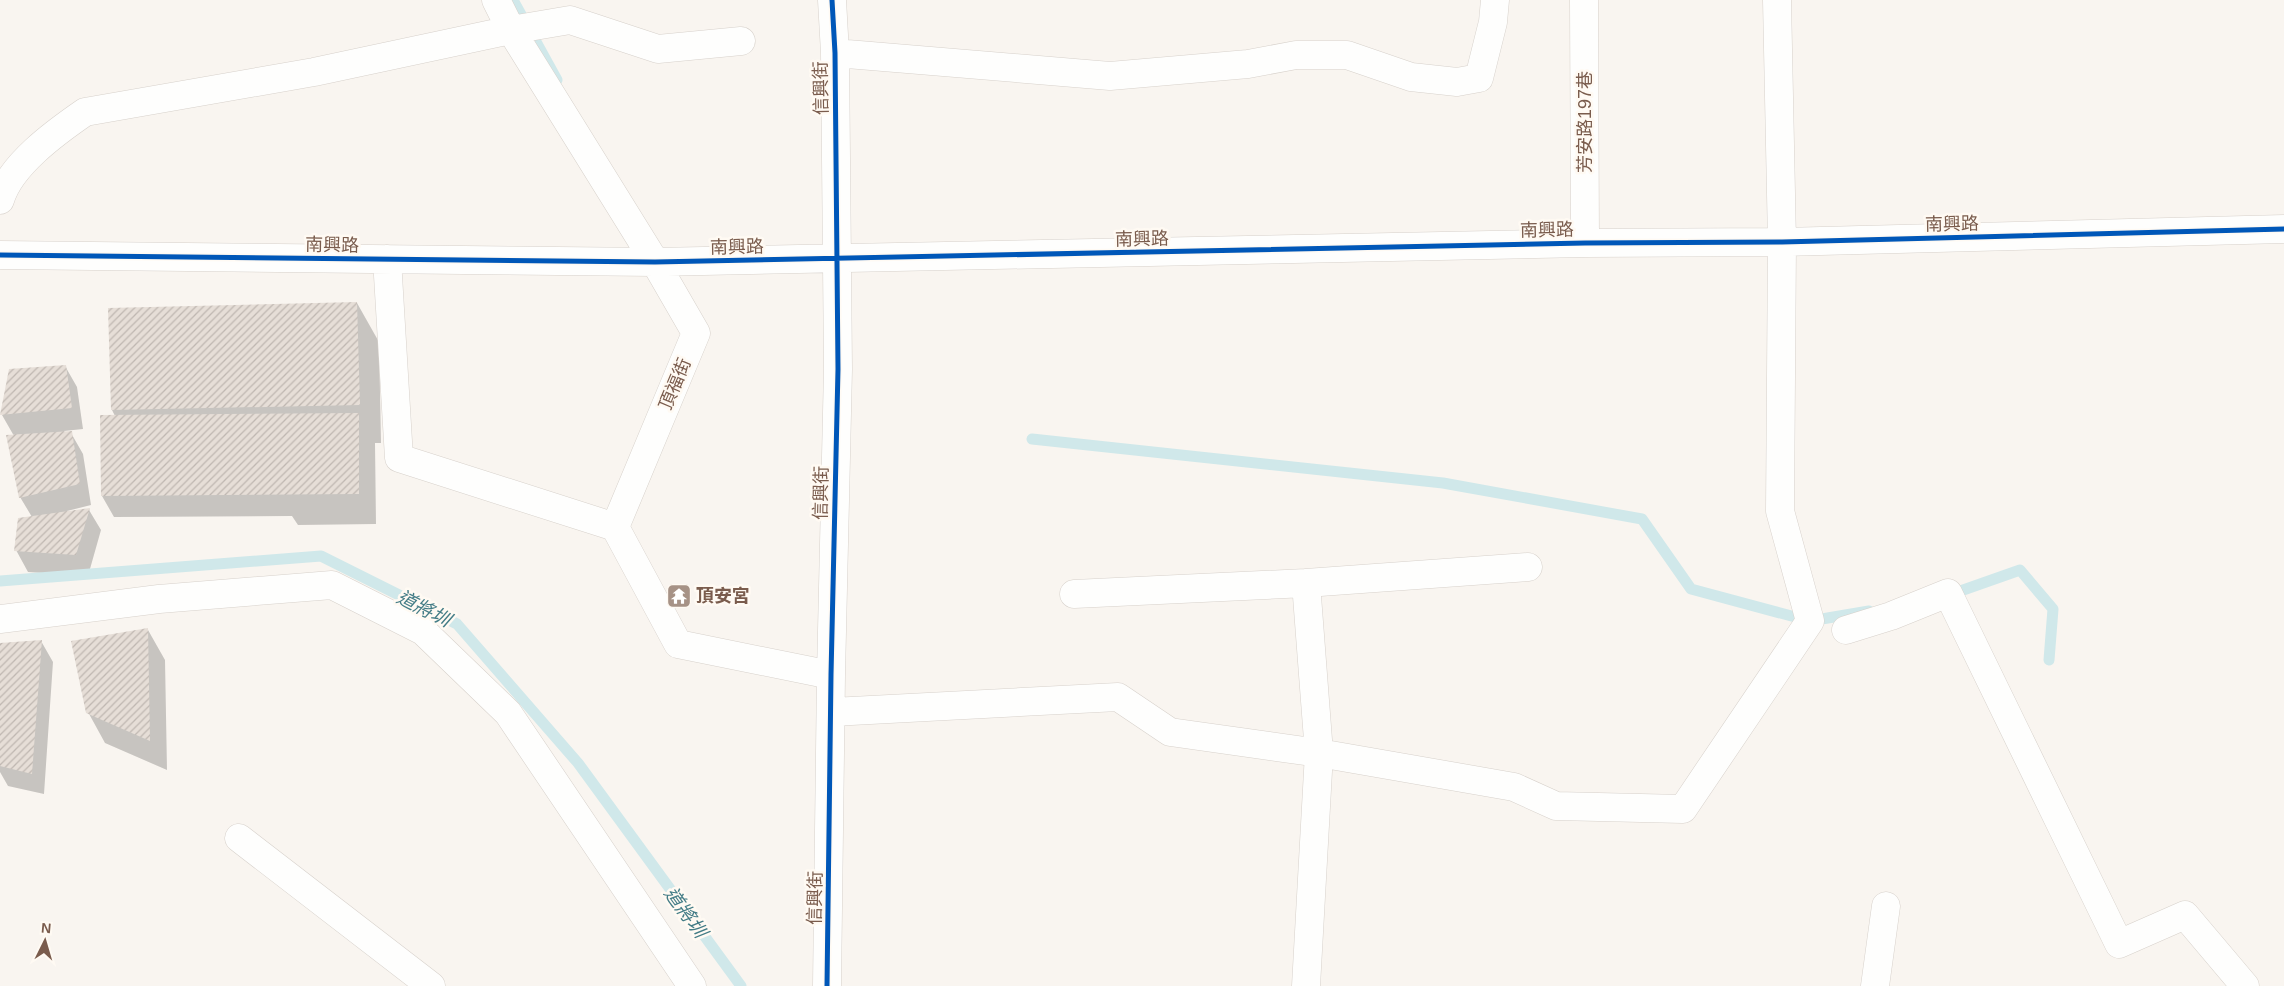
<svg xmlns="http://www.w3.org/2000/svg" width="2284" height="986" viewBox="0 0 2284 986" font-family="Arial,'Noto Sans TC',sans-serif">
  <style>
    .shadow { fill: #0003 }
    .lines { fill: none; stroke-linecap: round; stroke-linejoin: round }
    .stream { stroke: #d0e8ea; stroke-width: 11 }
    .building { fill: url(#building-hatch) }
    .minor-casing { stroke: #d7d1cb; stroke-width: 29 }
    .minor { stroke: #fefefd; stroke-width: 28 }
    .cycleway-casing { stroke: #fffaf3; stroke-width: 8 }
    .cycleway { stroke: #0057b8; stroke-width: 5 }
    .labels { text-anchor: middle; stroke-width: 5; stroke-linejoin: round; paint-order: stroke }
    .street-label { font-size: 18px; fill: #7a5c4d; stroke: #fffaf3 }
    .poi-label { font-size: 18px; font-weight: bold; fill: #7a5c4d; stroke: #fffaf3; text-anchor: start }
    .water-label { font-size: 19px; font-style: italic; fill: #437c86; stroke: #fffaf3 }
  </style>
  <defs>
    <pattern id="building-hatch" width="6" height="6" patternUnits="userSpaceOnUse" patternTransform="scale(1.25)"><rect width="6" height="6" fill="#e6ded7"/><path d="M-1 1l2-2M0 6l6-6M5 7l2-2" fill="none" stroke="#bfb7b1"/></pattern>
  </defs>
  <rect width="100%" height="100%" fill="#f9f5f0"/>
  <path class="shadow" d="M357,303L379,342L381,443H375L376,524L298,525L292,516L114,517L102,496L115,416L112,410Z
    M65,366L77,387L83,429L64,431L65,433H71L83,454L91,505L67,511V513L89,510L101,530L88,576L28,572L16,550L32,517L20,497L14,436L2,415Z
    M148,630L165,660L167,770L105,743L88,712Z
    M41,641L53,662L44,794L8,786L0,772V645Z"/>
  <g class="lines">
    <path class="stream" d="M513,0L557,80
      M1032,439L1443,483L1642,519L1691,589L1810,621L1869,611
      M0,581L321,556L457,624L578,763L741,986
      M1949,595L2020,570L2053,609L2049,660"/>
  </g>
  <path class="building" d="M357,302L360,405L111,410L108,308Z
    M66,365L72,408L0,415L9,369Z
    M359,413V494L101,496L100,415Z
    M72,431L80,484L19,498L6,435Z
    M90,508L76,555L14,551L18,518Z
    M148,628L150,741L86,713L71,641Z
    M42,640L32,774L0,766V643Z"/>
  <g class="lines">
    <defs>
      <path id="minor" d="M496,0L511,30L655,262L696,333L615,527L678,644L831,675
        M1584,0L1585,243
        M835,53L1110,76L1248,64L1296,55H1347L1411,77L1457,82L1479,78L1493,22L1495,0
        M0,200C10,165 56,132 85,112L314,72L511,30L570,20L658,49L741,41
        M0,255L655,262L1585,243L1782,242L2284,229
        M387,259L399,458L615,527
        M1306,583L1319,753L1306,986
        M1074,594L1306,583L1528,567
        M0,619L159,599L332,585L423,631L508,713L692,986
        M1846,630L1891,616L1948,593L2119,944L2185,915L2245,986
        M832,712L1118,697L1170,732L1319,753L1514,787L1556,806L1683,809L1810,621L1780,511L1782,242L1777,0
        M239,838L431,986
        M827,986L831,675L838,369L835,53L832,0
        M1875,986L1886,906"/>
    </defs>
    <use href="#minor" class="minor-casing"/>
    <use href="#minor" class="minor"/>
    <defs>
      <path id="cycleway" d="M0,255L655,262L1585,243L1782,242L2284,229
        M827,986L831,675L838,369L835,53L832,0"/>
    </defs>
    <use href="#cycleway" class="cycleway-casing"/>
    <use href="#cycleway" class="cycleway"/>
  </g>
  <defs>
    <symbol id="temple-square" viewBox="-11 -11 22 22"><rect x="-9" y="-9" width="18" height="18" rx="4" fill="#a69286" stroke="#fffaf3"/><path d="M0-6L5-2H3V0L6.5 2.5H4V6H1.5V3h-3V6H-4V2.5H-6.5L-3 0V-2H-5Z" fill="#fff"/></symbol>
  </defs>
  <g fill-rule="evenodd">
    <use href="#temple-square" x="665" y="582" width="28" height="28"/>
  </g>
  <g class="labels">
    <g class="street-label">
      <text transform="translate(821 88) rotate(-91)" y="6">信興街</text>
      <text transform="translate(1585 122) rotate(-90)" y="6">芳安路197巷</text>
      <text transform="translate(1952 224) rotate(-1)" y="6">南興路</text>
      <text transform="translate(1547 230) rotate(-1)" y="6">南興路</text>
      <text transform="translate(1142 239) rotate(-1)" y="6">南興路</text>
      <text transform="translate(332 245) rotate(1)" y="6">南興路</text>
      <text transform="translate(737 247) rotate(-1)" y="6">南興路</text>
      <text transform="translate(675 384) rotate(-67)" y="6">頂福街</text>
      <text transform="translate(821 493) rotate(-89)" y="6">信興街</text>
      <text transform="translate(815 898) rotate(-89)" y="6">信興街</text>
    </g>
    <g class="poi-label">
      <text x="696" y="602">頂安宮</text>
    </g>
    <g class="water-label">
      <text transform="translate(424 608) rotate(27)" y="7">道將圳</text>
      <text transform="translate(686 912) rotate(54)" y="7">道將圳</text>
    </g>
  </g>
  <g transform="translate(45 941) rotate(5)" stroke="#fffaf3" stroke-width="4" paint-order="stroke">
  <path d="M0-4L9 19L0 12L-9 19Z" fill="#7a5c4d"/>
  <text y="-8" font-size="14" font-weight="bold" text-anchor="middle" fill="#7a5c4d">N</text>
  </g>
</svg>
